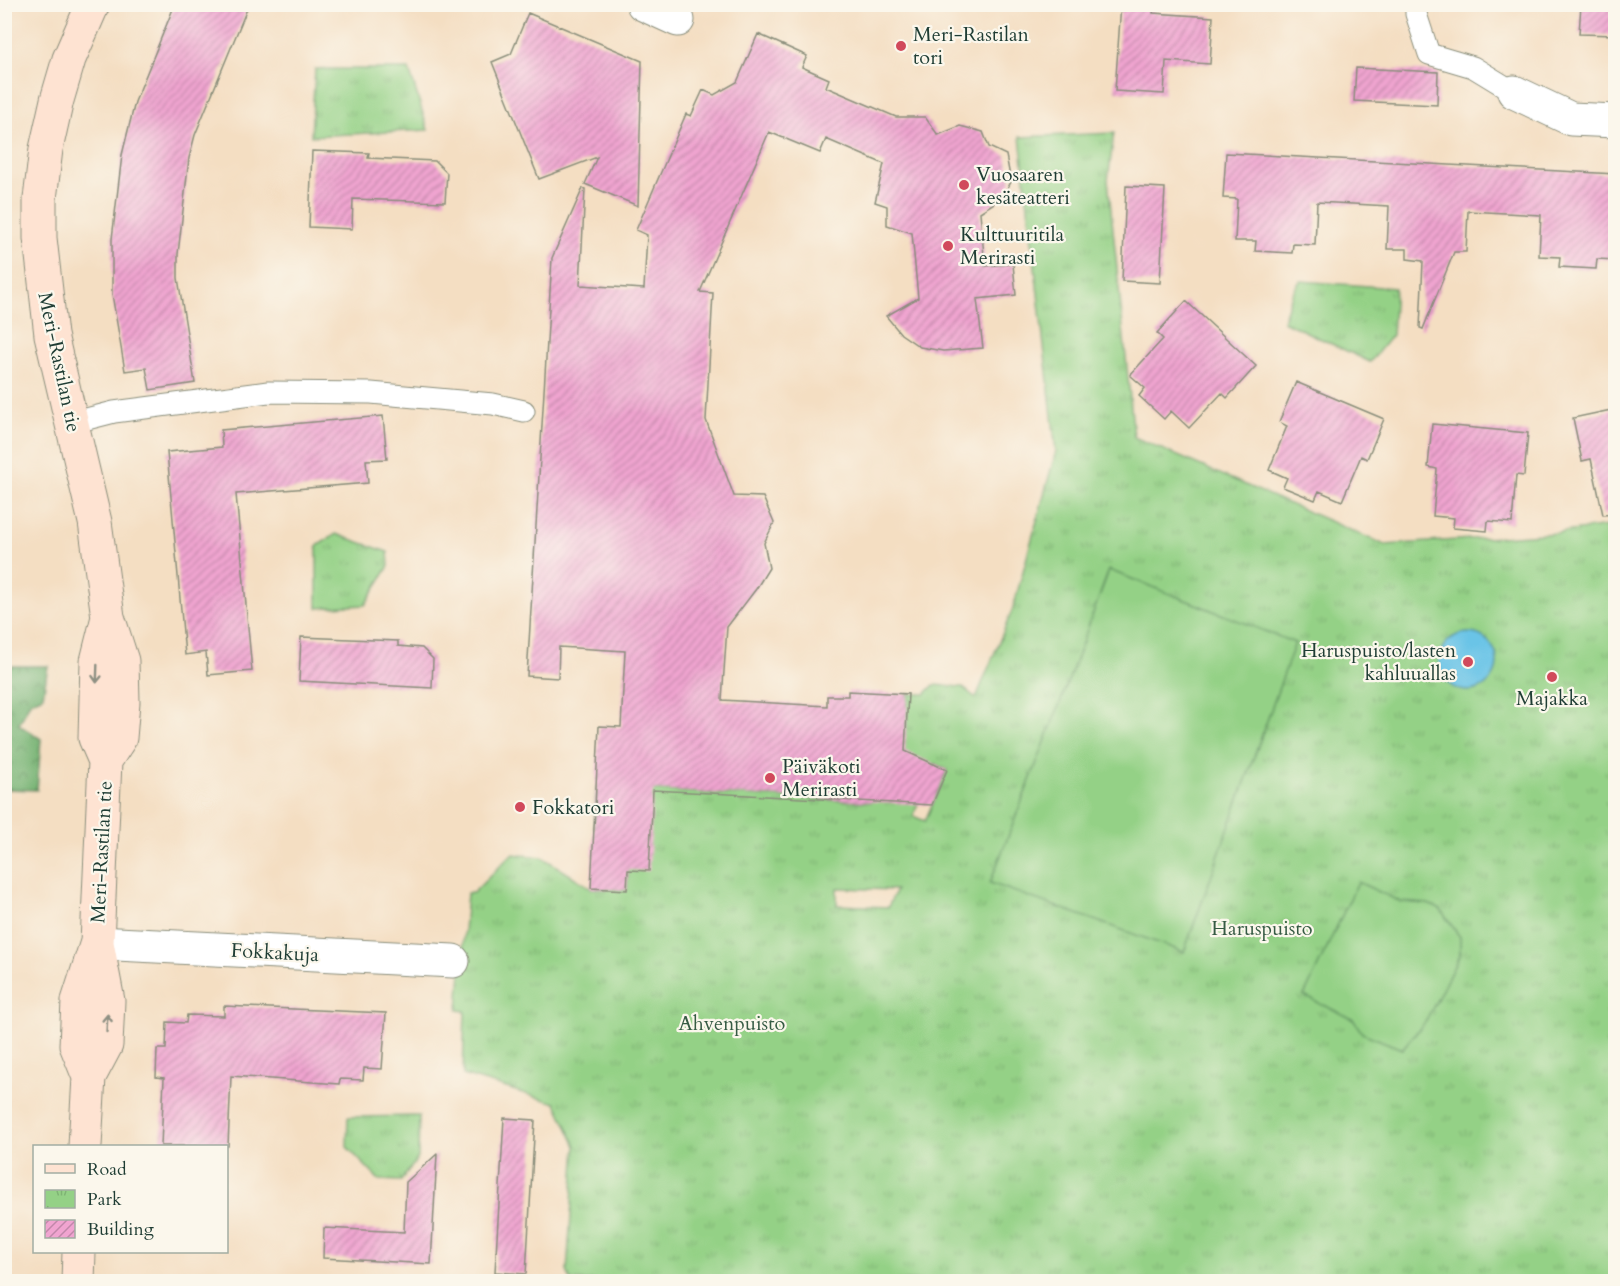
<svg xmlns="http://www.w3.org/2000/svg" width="1620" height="1286" viewBox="0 0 1620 1286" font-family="Cardo,serif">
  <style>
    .forest { fill: url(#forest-crowns); stroke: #4b7854; stroke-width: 1.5 }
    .park { fill: url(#park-tufts); stroke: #5a875d; stroke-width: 1.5; fill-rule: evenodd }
    .pitch { fill: #94d186; stroke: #5a875d; stroke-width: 1.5 }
    .water { fill: #6ac4e7; stroke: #44808e; stroke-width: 1.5 }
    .building { fill: url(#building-hatch) }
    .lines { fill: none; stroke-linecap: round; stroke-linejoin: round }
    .lane-casing { stroke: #8a8e7b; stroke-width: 23 }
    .street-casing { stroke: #8a8e7b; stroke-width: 35 }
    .secondary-casing { stroke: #8a8e7b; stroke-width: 35 }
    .lane { stroke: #fff; stroke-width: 21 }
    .street { stroke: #fff; stroke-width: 33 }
    .secondary { stroke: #fee3d2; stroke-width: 33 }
    .oneway { stroke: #8e9083 }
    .poi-dot { fill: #d1495b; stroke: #fbf7ec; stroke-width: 2 }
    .labels { text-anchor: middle; stroke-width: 4.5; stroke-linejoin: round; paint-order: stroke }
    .poi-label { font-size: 20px; fill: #1f3d34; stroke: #fbf7ec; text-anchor: start }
    .street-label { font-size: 20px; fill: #1f3d34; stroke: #fbf7ec }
    .park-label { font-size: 20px; fill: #365b44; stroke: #fbf7ec }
  </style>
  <defs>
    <pattern id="forest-crowns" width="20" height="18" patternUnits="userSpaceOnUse" patternTransform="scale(1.5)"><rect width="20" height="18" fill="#77b373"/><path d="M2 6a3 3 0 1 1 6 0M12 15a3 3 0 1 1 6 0" fill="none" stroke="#61935f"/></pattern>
    <pattern id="park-tufts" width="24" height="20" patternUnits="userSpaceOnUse" patternTransform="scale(1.5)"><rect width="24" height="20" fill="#94d186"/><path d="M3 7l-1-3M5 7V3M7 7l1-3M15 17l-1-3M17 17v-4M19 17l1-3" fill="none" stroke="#7fb474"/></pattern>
    <pattern id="building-hatch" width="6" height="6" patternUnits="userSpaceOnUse" patternTransform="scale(1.5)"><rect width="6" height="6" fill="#f0a4d0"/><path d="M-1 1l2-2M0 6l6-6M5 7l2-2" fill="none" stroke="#c287aa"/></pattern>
  </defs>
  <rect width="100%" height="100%" fill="#fbf7ec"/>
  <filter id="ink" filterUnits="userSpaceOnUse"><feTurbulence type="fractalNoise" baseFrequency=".0167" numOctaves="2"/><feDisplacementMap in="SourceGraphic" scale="12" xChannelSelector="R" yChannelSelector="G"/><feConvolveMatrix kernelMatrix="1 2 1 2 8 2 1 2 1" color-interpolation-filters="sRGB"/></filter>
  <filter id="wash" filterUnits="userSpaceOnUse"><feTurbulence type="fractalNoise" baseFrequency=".008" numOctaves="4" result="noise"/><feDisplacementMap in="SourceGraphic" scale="24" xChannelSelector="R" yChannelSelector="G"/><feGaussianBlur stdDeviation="1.35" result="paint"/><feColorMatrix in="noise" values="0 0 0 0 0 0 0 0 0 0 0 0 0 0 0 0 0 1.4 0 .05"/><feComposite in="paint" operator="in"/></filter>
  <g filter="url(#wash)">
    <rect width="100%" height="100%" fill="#f4dec2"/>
    <path class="forest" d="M5,666H48L43,696L30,702L19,725L41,739L37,790L5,789Z"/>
    <path class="park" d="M315,69H409L428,130L311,136Z
      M1114,133L1108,180L1134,437L1385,545L1557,533L1615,525V1281H571L567,1271L576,1146L556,1103L463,1075L465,1011L458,1010L467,893H473L512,854L542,857L591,888L627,890L628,870L594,828L596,787L870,802L906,727L908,694H925L934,685L962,687L976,698L1013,608L1056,451L1020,137ZM935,764L947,770L925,821L913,816ZM837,888L896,890L888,907L837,905Z
      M1300,281L1395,288L1392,335L1370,362L1283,321L1293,292Z
      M336,534L388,552L389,566L365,605L317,608V546Z
      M419,1116L418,1158L401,1181L379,1180L347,1147L348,1117Z"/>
    <path class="pitch" d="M1109,570L1295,643L1184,952L990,883L1059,706Z
      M1358,882L1401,902L1428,904L1440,909L1460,937V954L1426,1021L1402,1049L1362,1033L1353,1019L1304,996Z"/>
    <path class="water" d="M1439 662a29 29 0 1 1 58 0a29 29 0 1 1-58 0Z"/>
    <g id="blocks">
      <path class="building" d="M175,4H249L195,135L189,158L178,254V278L195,383L150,390L146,368L125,371L112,294V239L122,155L135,102Z
        M1121,4L1154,6L1153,13L1213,17L1210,64L1166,61L1164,94L1115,91Z
        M1581,4H1616V35L1579,34Z
        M528,13L642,61L638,206L585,184L597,157L539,179L492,62L511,54Z
        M758,34L807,56L802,67L829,79L826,87L896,117H925L938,135L960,126L983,132L989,147L1006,155L1011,182L1002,198L980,212L985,266L1013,264L1016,295L977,299L983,348L943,351L920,347L901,334L886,316L918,298L912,233L887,225V206L875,202L884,164L826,139L820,153L769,132L700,292L713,293L706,420L734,496L763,497L774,523L764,543L769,568L756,589L727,627L722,700L827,706V696H848V691L908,694L905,751L947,770L932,805L653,790L649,871L628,870L627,890L591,888L599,726L621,727L625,651L559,647L558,678L527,676L552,258L583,188L585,189L580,285L644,289L647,235L636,230L686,114L691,116L703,90L714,95L737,82Z
        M1356,68L1438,72L1437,105L1354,101Z
        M312,151L369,153L368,158L435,161L447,173L445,202L353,199L352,229L309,227Z
        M1226,153L1616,174V260L1597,259L1596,269L1559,267L1560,257L1539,256L1541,215L1468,211L1466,252H1454L1423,329L1420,328L1423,261L1407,259V249H1387L1389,206L1317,202L1315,245L1293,244L1292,253L1255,251L1256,241H1235L1237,199L1223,198Z
        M1126,186L1165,188L1160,283L1122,281Z
        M1186,301L1256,366L1227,398L1222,393L1189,428L1171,411L1164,419L1139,396L1145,388L1130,375L1163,339L1157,333Z
        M1296,382L1384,419L1367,459L1361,456L1342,501L1319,491L1315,500L1283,487L1287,478L1269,470L1287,426L1279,422Z
        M1616,409V514L1603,515L1591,459L1582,461L1573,418Z
        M383,416L387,459L366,460L368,483L236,494L252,671L208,675L206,652L185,655L167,452L222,447L221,430Z
        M1432,424L1528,433L1524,476L1516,475L1512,523L1488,521L1487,531L1453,528L1454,518L1433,516L1437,469L1428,467Z
        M301,637L398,641V646L422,648L433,659L432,688L299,681Z
        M224,1006L386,1013L382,1069L364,1068L363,1080L340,1079L339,1084L231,1076L228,1146H161L164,1078L156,1077L157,1049H166L167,1022L186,1023L187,1015L224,1016Z
        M504,1118L535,1120L526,1274L495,1272Z
        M437,1154L431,1264L323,1258L324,1228L404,1232L406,1182Z"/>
    </g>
  </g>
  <g filter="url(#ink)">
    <use href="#blocks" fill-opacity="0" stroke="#8a8e7b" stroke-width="1.5"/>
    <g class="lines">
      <defs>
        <path id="lane" d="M1416,4V14L1429,54L1473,67L1514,92
          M71,423L114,412L268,392L371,393L493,404L524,411"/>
        <path id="street" d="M643,4L678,20
          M1514,92L1571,119L1616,121
          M97,943L453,961"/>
        <path id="secondary" d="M93,4L69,59L57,100L46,149L40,199V238L51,335L95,522L108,617L122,661L123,702L120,738L105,761
          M89,1077L106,1045L108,1001L97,943L105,761L95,738L97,661L108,617
          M85,1146L89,1077L76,1045L78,1001L96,945
          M78,1282L79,1252"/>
      </defs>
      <use href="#lane" class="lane-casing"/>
      <use href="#street" class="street-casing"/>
      <use href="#secondary" class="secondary-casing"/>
      <use href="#lane" class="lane"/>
      <use href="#street" class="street"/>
      <use href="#secondary" class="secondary"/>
    </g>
    <defs><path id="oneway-shaft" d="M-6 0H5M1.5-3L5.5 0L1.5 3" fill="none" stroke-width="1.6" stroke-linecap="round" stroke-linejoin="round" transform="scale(1.5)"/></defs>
    <g class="oneway">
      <use href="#oneway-shaft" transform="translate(97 674) rotate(92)"/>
      <use href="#oneway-shaft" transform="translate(107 1023) rotate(-87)"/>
    </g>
  </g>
  <g class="poi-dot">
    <circle cx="901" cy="46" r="6"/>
    <circle cx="964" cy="185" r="6"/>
    <circle cx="948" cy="246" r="6"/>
    <circle cx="1468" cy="662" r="6"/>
    <circle cx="1552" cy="677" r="6"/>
    <circle cx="770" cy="778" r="6"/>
    <circle cx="520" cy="807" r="6"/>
  </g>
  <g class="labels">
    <g class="poi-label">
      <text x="913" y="41">Meri-Rastilan<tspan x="913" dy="23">tori</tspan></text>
      <text x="976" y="181">Vuosaaren<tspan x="976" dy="23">kesäteatteri</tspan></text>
      <text x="960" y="241">Kulttuuritila<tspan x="960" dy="23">Merirasti</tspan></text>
      <text x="1456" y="657" text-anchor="end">Haruspuisto/lasten<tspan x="1456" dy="23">kahluuallas</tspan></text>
      <text x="1552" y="705" text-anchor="middle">Majakka</text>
      <text x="782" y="773">Päiväkoti<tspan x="782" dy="23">Merirasti</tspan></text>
      <text x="532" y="814">Fokkatori</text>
    </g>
    <g class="street-label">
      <text transform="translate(60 362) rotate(78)" y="7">Meri-Rastilan tie</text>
      <text transform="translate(101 852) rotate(-87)" y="7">Meri-Rastilan tie</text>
      <text transform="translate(275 952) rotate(3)" y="7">Fokkakuja</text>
    </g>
    <g class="park-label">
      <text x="1262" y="935">Haruspuisto</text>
      <text x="732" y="1030">Ahvenpuisto</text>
    </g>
  </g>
  <rect width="1620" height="1286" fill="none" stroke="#fbf7ec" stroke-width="24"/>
  <rect x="33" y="1145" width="195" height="108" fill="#fbf7ec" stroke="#a3ada2" stroke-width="1.5"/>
  <rect x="45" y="1164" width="30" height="9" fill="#fee3d2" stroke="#a3ada2" stroke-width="1.5"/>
  <text x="87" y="1175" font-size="18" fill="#1f3d34">Road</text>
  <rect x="45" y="1190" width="30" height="18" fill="url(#park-tufts)" stroke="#a3ada2" stroke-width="1.5"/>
  <text x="87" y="1205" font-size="18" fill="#1f3d34">Park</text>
  <rect x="45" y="1220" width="30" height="18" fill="url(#building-hatch)" stroke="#a3ada2" stroke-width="1.5"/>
  <text x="87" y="1235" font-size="18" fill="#1f3d34">Building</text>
</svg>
